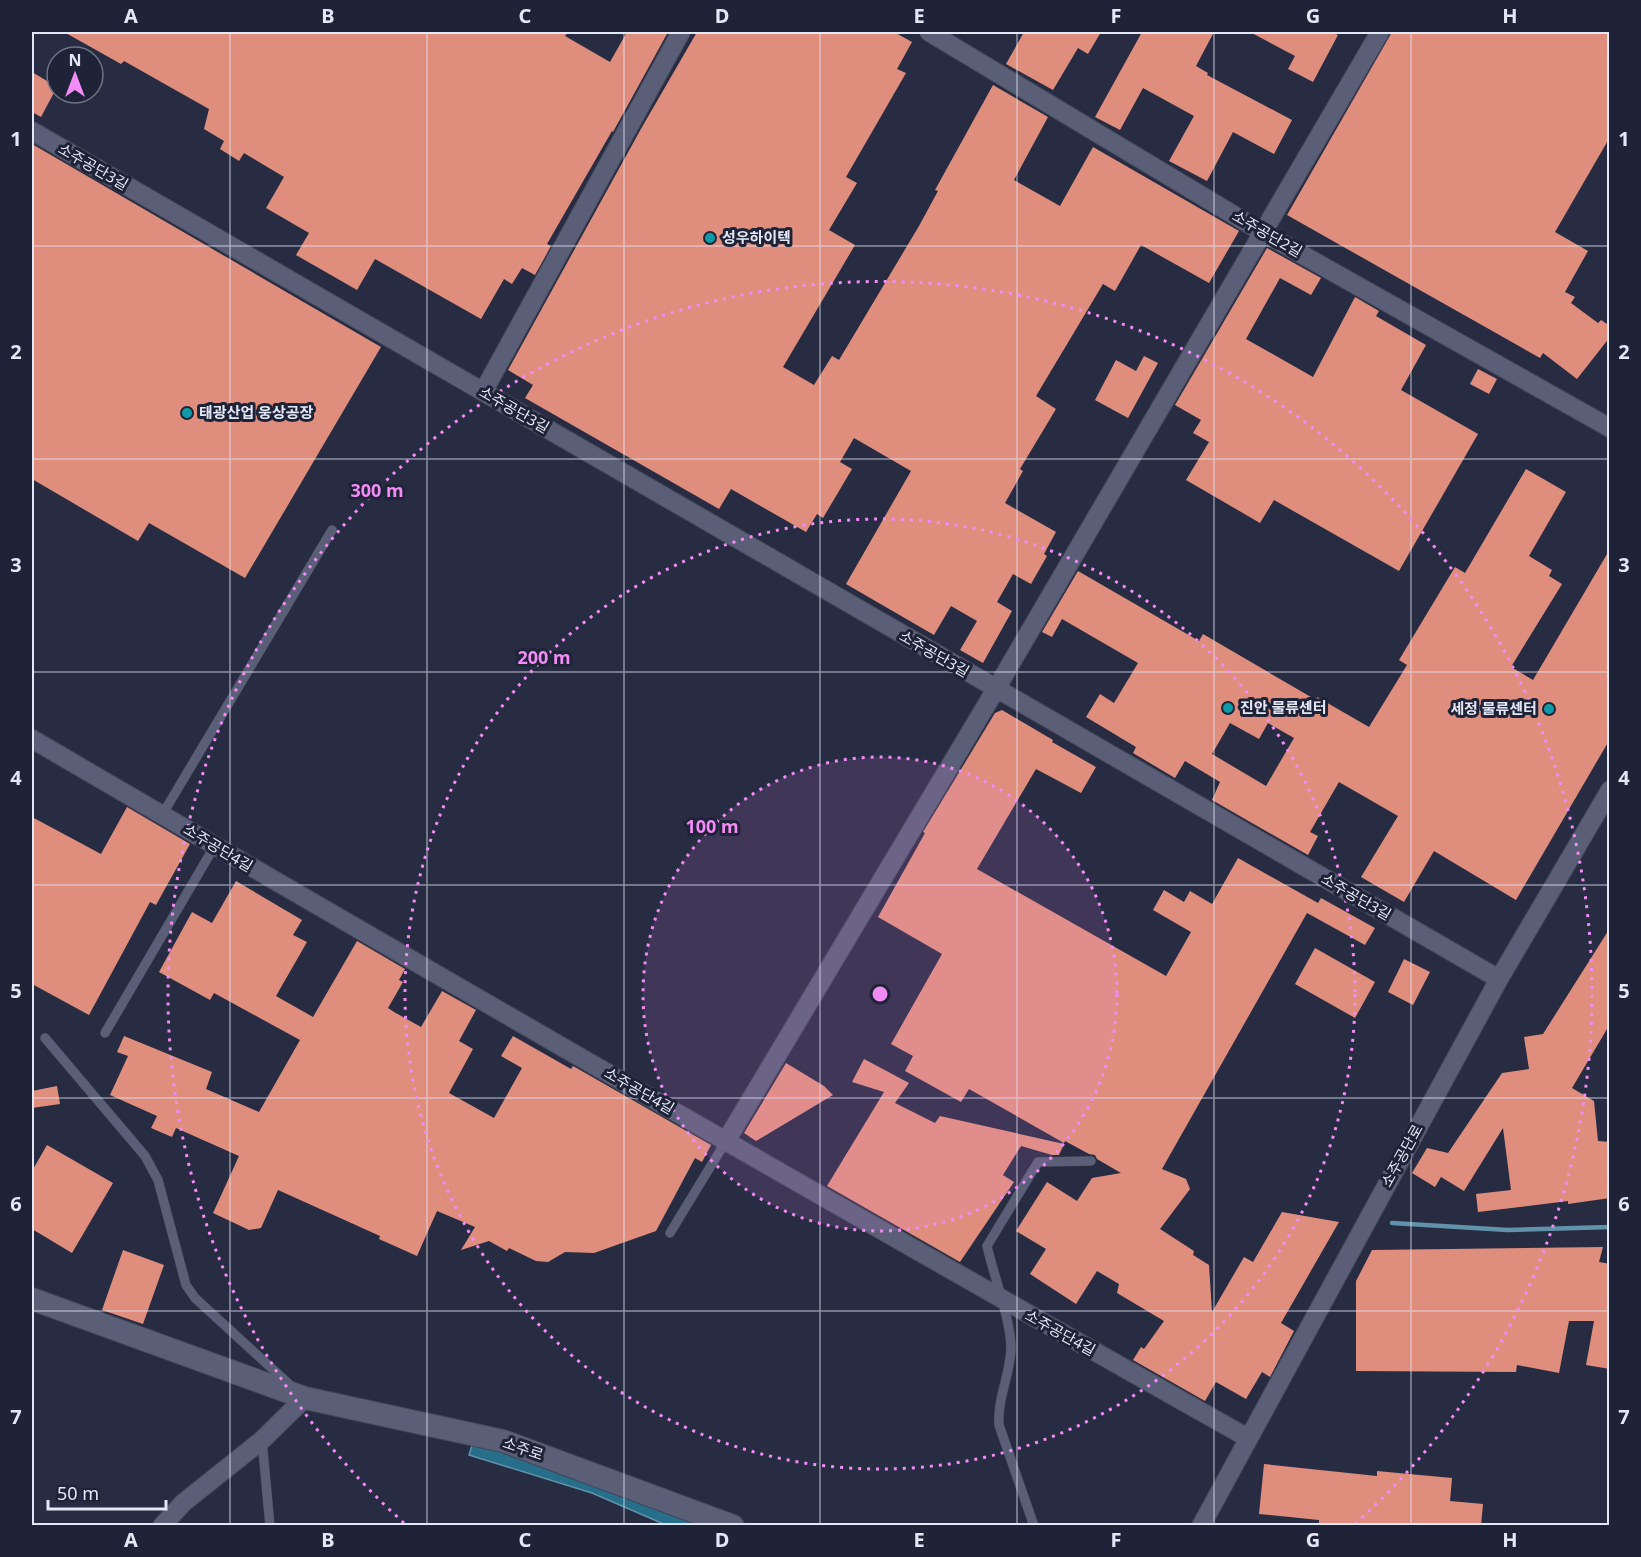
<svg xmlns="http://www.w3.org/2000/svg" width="1641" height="1557" viewBox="0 0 1641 1557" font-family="'Noto Sans','Noto Sans KR',sans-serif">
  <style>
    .water { fill: #276e8a; stroke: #6093aa; stroke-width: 1.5 }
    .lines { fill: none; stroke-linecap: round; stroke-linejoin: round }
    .stream { stroke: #6093aa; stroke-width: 4.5 }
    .building { fill: #df8e7d; fill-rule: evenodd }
    .service-casing { stroke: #444759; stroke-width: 10 }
    .minor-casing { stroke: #444759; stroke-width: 20 }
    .tertiary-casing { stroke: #444759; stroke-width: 24 }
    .service { stroke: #5a5f77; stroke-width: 9 }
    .minor { stroke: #5a5f77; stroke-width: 18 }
    .tertiary { stroke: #5a5f77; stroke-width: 22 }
    .grid { fill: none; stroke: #e4e8f6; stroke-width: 1.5; stroke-opacity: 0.55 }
    .ring { fill: none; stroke: #f18bf5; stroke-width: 3; stroke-dasharray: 3 6 }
    .culture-dot { fill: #0f9aa8; stroke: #1f2337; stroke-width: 2 }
    .labels { text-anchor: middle; stroke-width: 6; stroke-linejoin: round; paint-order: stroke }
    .street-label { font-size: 15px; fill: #e4e8f6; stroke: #1f2337 }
    .poi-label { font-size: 15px; font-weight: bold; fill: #e4e8f6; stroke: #1f2337; text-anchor: start }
    .centre { fill: #f18bf5; stroke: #1f2337; stroke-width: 3 }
    .ring-label { font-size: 18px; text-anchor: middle; font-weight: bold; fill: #f18bf5; stroke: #1f2337; stroke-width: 6; stroke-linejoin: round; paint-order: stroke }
    .neatline { fill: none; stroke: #e4e8f6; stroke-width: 2 }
    .grid-label { font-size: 20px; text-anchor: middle; font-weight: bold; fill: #e4e8f6 }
  </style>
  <rect width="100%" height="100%" fill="#282c42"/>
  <path class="water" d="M474,1439L718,1525H666L592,1493L469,1455Z"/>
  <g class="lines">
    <path class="stream" d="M1392,1223L1508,1230L1610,1227"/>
  </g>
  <path class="building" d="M64,32H568L565,36L610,62L627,32H668L613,132L612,131L547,244L551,246L535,275L522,268L512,284L504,279L481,319L375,259L357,290L296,255L309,233L266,208L284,177L244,153L239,161L220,149L224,141L204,129L209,109L124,61L121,64Z
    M697,32H894L912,42L897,69L906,73L846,177L857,183L829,230L855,245L783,367L814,385L832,356L839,360L919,226L938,191L935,190L993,85L1048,117L1014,180L1060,206L1093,147L1239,231L1209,283L1141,245L1115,291L1103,284L1036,396L1056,409L1020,469L1023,471L1005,503L1056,532L1044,554L1047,556L1031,584L1013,574L997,602L1012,611L983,663L960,650L977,621L951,606L934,635L846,584L911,471L854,438L840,462L852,469L823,518L817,514L806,532L731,489L719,509L525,398L533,385L508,370L642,127Z
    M1024,32H1101L1088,54L1078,48L1053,90L1006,64Z
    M1142,32H1214L1196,66L1208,73L1207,75L1292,120L1274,154L1233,132L1207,181L1169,161L1194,116L1143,88L1120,130L1095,117Z
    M1250,32H1331L1338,35L1313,82L1288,69L1295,56Z
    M1392,32H1610V137L1555,232L1588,251L1565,292L1575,297L1571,303L1598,323L1601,320L1610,326V337L1577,379L1543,353L1540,358L1287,215Z
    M32,72L57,87L41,117L32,112Z
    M32,144L381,347L245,578L149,523L138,541L32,479Z
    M1267,248L1321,278L1311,295L1280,278L1246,339L1313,377L1355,297L1379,311L1376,316L1426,345L1401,390L1478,434L1399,571L1274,500L1260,523L1186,480L1209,442L1193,433L1201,420L1175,405Z
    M1144,356L1158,363L1128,418L1095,400L1116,360L1136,371Z
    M1478,369L1497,379L1489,394L1470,384Z
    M1526,469L1566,492L1529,556L1552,570L1549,576L1562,584L1511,667L1533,680L1610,549V739L1516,900L1434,851L1404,902L1361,877L1398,816L1339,782L1310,832L1318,836L1308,855L1212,800L1220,782L1185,761L1175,778L1133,753L1136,747L1086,717L1100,694L1114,703L1138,663L1062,619L1052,637L1042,632L1078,571L1199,641L1203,634L1316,700L1317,697L1369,727L1407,665L1399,660L1455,567L1465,573ZM1230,723L1259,739L1268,723L1294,738L1266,786L1212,754Z
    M1002,710L1053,740L1052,742L1096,767L1081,793L1036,769L977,869L1166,976L1191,932L1153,910L1164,890L1184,902L1190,891L1212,904L1238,858L1318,903L1321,898L1375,928L1365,945L1307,913L1162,1169L1186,1179L1190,1189L1160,1229L1194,1251L1193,1255L1209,1265L1212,1312L1244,1257L1253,1262L1282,1212L1339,1222L1281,1323L1294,1331L1270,1377L1262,1372L1246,1399L1216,1382L1205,1401L1133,1360L1141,1347L1144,1349L1164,1321L1117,1293L1119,1284L1097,1271L1076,1304L1030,1274L1046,1249L1016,1231L1047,1182L1077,1201L1092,1178L1121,1173L1097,1159L1095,1155L1089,1154L1065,1141L1064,1143L969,1089L961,1102L905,1071L913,1056L891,1044L942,954L878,917L925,833L923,832L995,713Z
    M127,807L190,844L156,905L150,902L89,1015L32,984V817L101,854Z
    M236,881L302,920L293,935L307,942L276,996L313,1017L357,941L405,969L399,980L403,982L388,1008L394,1012L421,1027L442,991L476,1010L459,1041L473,1049L449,1093L494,1118L522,1068L501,1056L513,1036L571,1069L573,1066L711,1145L702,1162L695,1158L656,1231L594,1253L565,1252L548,1262L536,1261L509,1248L507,1251L489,1241L461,1250L475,1227L437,1211L417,1256L379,1239L380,1236L278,1190L261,1228L249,1230L213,1213L239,1156L176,1128L172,1137L151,1128L157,1116L110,1095L128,1056L117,1052L124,1036L212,1072L206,1089L259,1112L300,1040L214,993L210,1000L159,972L192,912L212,923Z
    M1610,928V1024L1572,1088L1594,1101L1598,1141L1610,1142V1198L1568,1204V1201L1478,1212L1476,1194L1511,1190L1503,1128L1464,1191L1441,1177L1435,1187L1412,1173L1427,1148L1448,1153L1502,1073L1529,1069L1524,1037L1543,1034Z
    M1315,948L1375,982L1355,1018L1295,984Z
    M1404,959L1430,972L1413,1005L1388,992Z
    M864,1059L909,1083L895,1103L935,1123L940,1116L1064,1144L1059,1155H1052L1021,1146L1003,1175L1014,1182L960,1262L827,1186L884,1092L852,1082Z
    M786,1063L824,1086L833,1095L756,1141L744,1133Z
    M57,1086L60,1104L32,1108V1091Z
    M47,1145L113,1183L72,1253L32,1229V1171Z
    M1603,1247L1599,1262L1610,1264V1369L1586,1365L1594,1321H1569L1559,1373L1517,1365L1516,1372L1356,1371V1281L1372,1250Z
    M123,1250L164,1265L143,1324L102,1310Z
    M1264,1464L1377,1476V1471L1452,1478L1450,1501L1483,1504L1481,1526H1319V1520L1259,1514Z"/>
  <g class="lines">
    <defs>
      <path id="service" d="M162,815L332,530
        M105,1033L214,847
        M45,1038L145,1156L158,1180L186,1285L195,1298L290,1385
        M670,1233L726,1141
        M262,1440L270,1526
        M1034,1526L999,1425C997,1398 1011,1373 1011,1347C1010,1317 994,1277 987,1246L1038,1162L1091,1161"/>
      <path id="minor" d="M929,32L1262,232L1610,428
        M32,131L1499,979
        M483,392L681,32
        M32,739C436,975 841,1209 1248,1438
        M726,1141L996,689L1380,32
        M162,1526L183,1503L262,1440L305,1398
        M1201,1526L1499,979L1610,790"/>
      <path id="tertiary" d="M32,1299L305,1398L503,1441L733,1526"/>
    </defs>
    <use href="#service" class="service-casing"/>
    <use href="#minor" class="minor-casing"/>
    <use href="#tertiary" class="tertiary-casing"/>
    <use href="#service" class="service"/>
    <use href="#minor" class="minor"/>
    <use href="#tertiary" class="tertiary"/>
  </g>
  <path class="grid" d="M230,32V1526M427,32V1526M624,32V1526M820,32V1526M1017,32V1526M1214,32V1526M1411,32V1526M32,246H1610M32,459H1610M32,672H1610M32,885H1610M32,1098H1610M32,1311H1610"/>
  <circle cx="880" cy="994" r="237" fill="#f18bf5" fill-opacity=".12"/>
  <g class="ring">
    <circle cx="880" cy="994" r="237"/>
    <circle cx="880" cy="994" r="475"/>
    <path d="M404 1523A712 712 0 1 1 1356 1523"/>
  </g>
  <g class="culture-dot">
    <circle cx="710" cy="238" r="6"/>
    <circle cx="187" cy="413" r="6"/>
    <circle cx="1228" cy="708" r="6"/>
    <circle cx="1549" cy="709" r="6"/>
  </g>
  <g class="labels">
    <g class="street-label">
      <text transform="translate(93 167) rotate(30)" y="5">소주공단3길</text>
      <text transform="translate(1267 234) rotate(30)" y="5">소주공단2길</text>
      <text transform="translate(514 410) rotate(30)" y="5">소주공단3길</text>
      <text transform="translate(934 654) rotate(30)" y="5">소주공단3길</text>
      <text transform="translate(218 848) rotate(31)" y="5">소주공단4길</text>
      <text transform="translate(1356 897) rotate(30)" y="5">소주공단3길</text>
      <text transform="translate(639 1091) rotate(30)" y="5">소주공단4길</text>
      <text transform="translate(1402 1156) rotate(-61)" y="5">소주공단로</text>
      <text transform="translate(1060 1333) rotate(29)" y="5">소주공단4길</text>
      <text transform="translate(523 1449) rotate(19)" y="5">소주로</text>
    </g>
    <g class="poi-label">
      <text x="722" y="243">성우하이텍</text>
      <text x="199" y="418">태광산업 웅상공장</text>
      <text x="1240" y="713">진안 물류센터</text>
      <text x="1537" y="714" text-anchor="end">세정 물류센터</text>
    </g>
  </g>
  <circle cx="880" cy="994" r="9" class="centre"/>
  <g class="ring-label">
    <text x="377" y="497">300 m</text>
    <text x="544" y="664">200 m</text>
    <text x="712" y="833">100 m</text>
  </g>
  <rect width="1641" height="1557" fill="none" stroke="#1f2337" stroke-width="66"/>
  <g transform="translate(75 75)"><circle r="28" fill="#1f2337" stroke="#6e7283" stroke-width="1.5"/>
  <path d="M0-4.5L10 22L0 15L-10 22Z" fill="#f18bf5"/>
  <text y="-9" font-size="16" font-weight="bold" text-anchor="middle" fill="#e4e8f6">N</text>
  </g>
  <path d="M48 1500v9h118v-9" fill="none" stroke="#e4e8f6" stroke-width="3"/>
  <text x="57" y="1500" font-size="18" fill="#e4e8f6" stroke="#1f2337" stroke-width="4.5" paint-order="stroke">50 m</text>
  <rect x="33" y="33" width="1575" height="1491" class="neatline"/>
  <g class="grid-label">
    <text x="131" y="23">A</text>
    <text x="328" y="23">B</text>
    <text x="525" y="23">C</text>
    <text x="722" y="23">D</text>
    <text x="919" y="23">E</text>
    <text x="1116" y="23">F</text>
    <text x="1313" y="23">G</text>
    <text x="1510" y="23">H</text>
    <text x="16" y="146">1</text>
    <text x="1624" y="146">1</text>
    <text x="16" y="359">2</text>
    <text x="1624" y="359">2</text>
    <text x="16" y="572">3</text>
    <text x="1624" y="572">3</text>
    <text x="16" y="785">4</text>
    <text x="1624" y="785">4</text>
    <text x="16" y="998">5</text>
    <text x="1624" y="998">5</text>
    <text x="16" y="1211">6</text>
    <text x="1624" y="1211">6</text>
    <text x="16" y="1424">7</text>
    <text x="1624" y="1424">7</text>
    <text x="131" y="1547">A</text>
    <text x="328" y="1547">B</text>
    <text x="525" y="1547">C</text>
    <text x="722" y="1547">D</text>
    <text x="919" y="1547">E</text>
    <text x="1116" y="1547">F</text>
    <text x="1313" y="1547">G</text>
    <text x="1510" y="1547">H</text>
  </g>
</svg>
